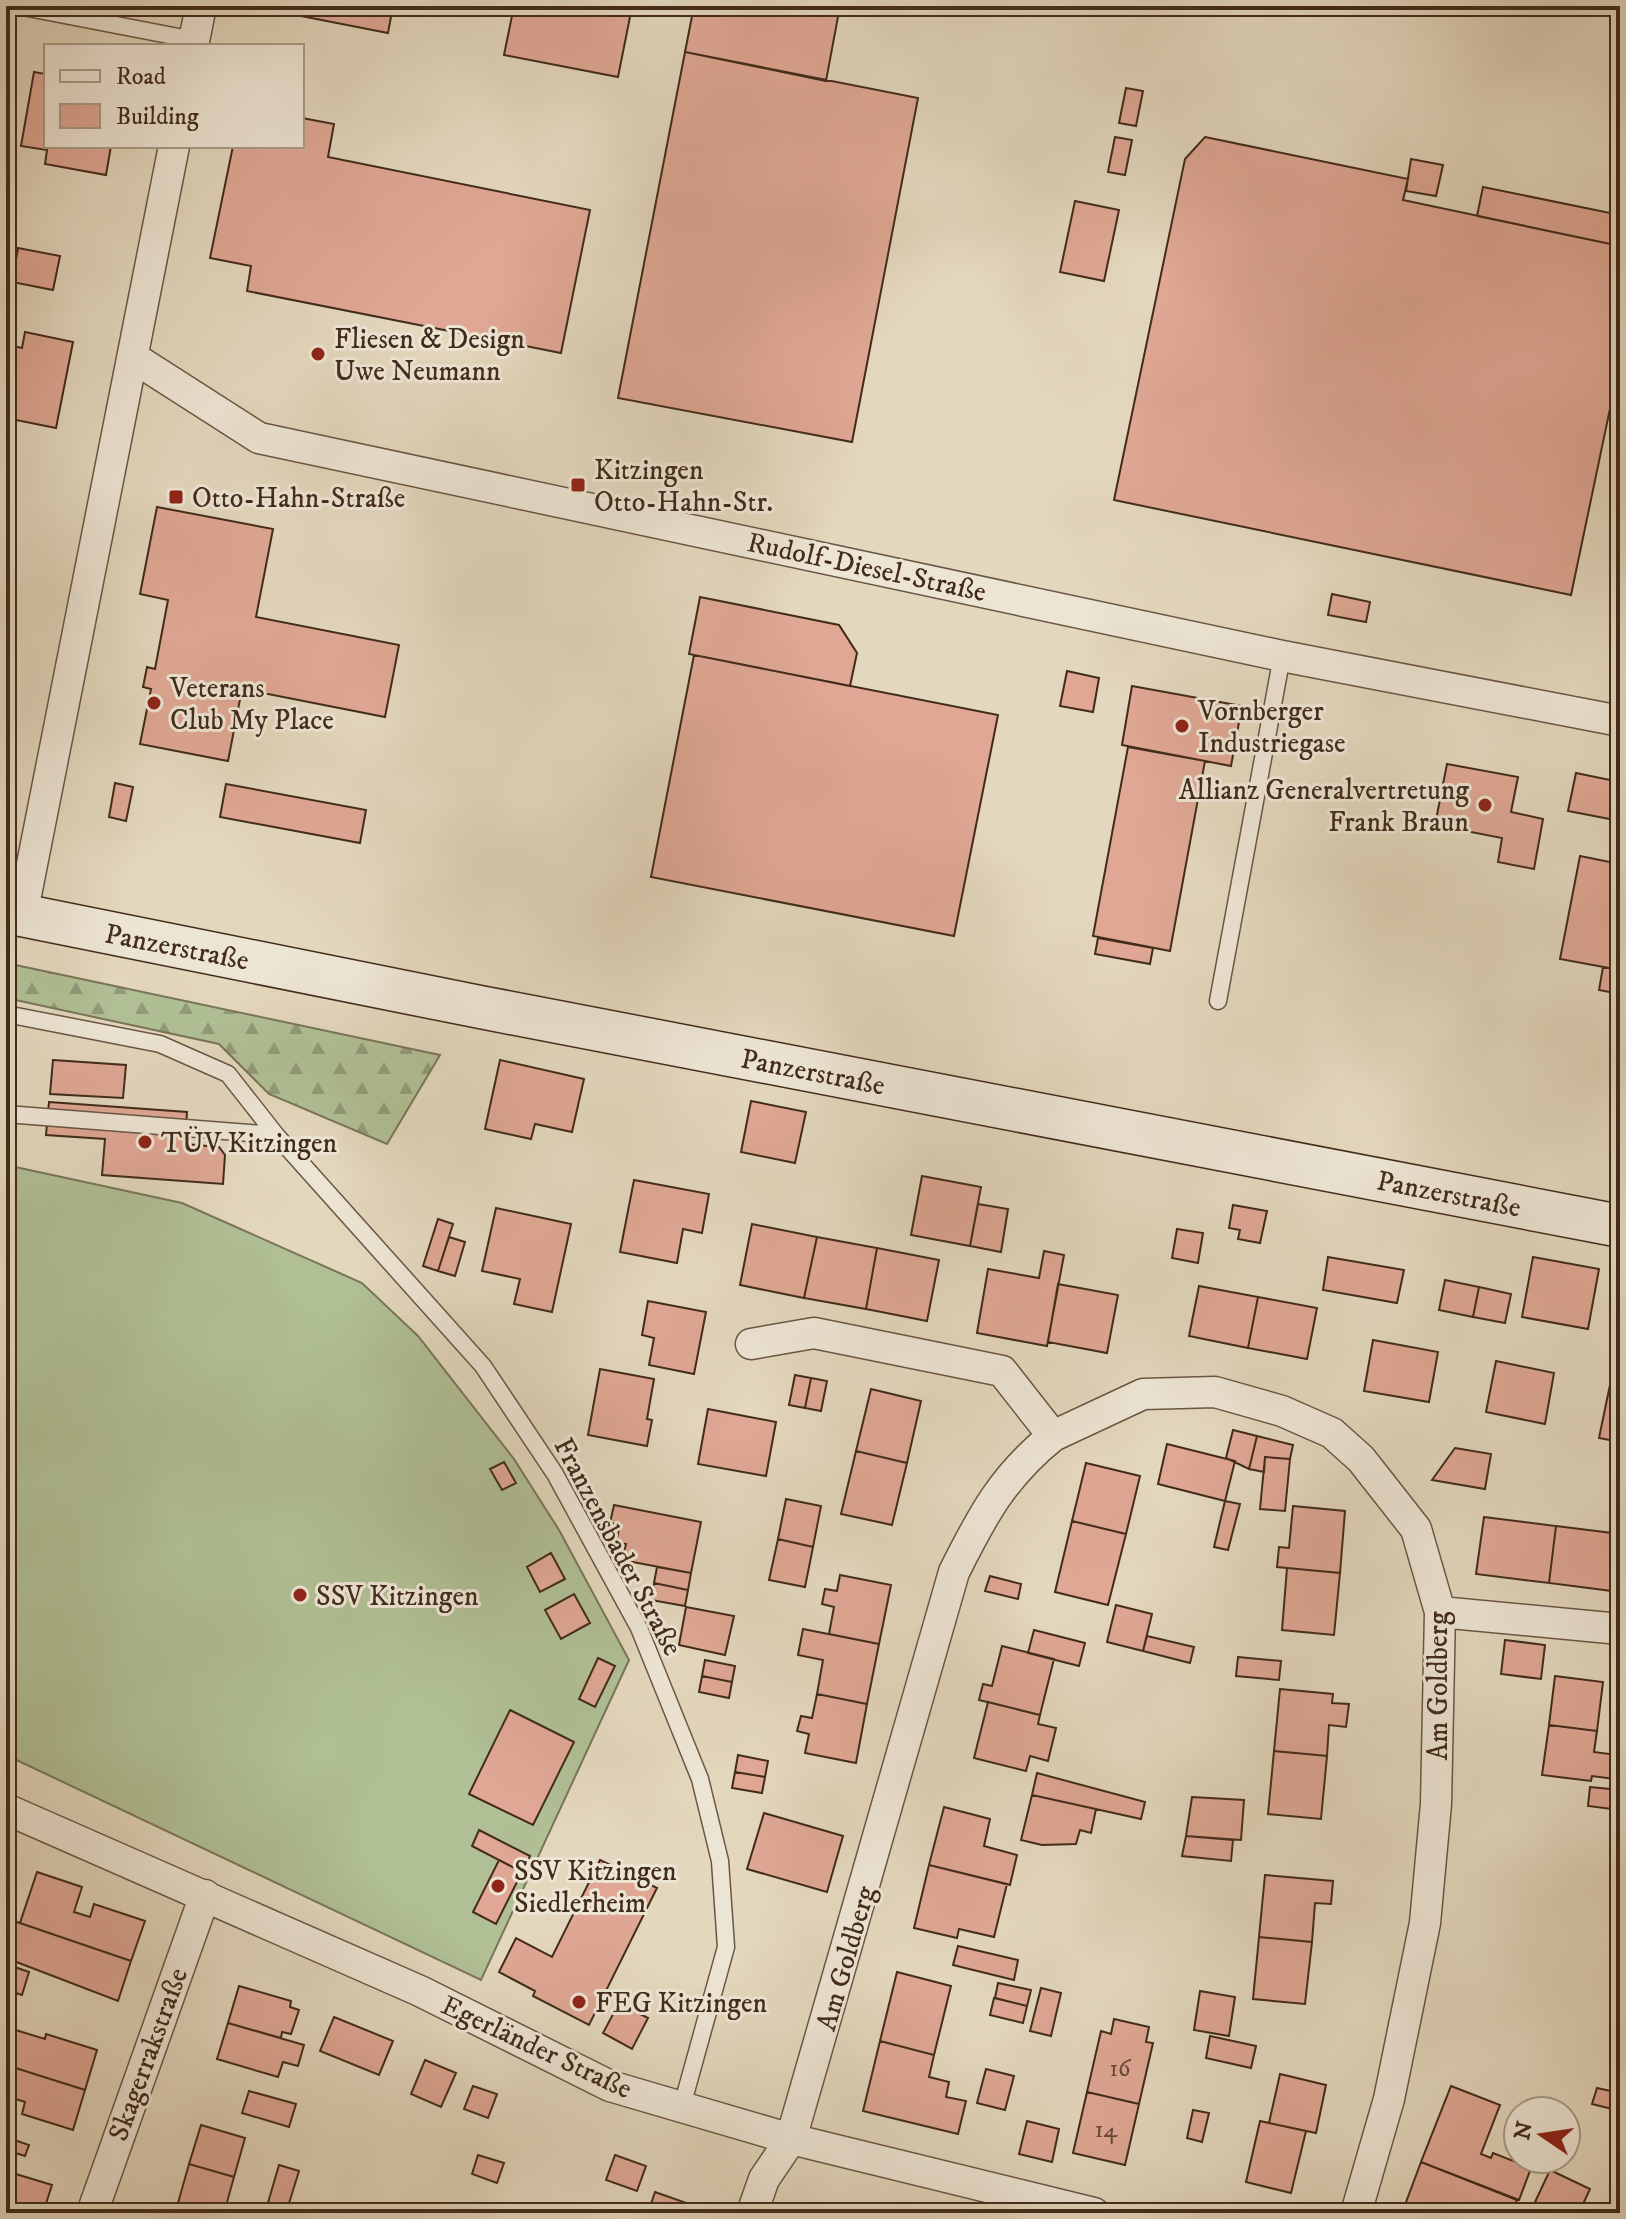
<svg xmlns="http://www.w3.org/2000/svg" width="1626" height="2219" viewBox="0 0 1626 2219" font-family="'IM FELL DW Pica',serif">
  <style>
    .forest { fill: url(#forest-firs); stroke: #797558; stroke-width: 2 }
    .pitch { fill: #b0bf94; stroke: #797558; stroke-width: 2 }
    .building { fill: #dfa794; stroke: #422b1b; stroke-width: 2 }
    .lines { fill: none; stroke-linecap: round; stroke-linejoin: round }
    .service-casing { stroke: #6a5644; stroke-width: 19 }
    .minor-casing { stroke: #6a5644; stroke-width: 33 }
    .secondary-casing { stroke: #422b1b; stroke-width: 45 }
    .service { stroke: #ede5d4; stroke-width: 16 }
    .minor { stroke: #ede5d4; stroke-width: 30 }
    .secondary { stroke: #ede5d4; stroke-width: 42 }
    .poi-dot { fill: #8f2418; stroke: #ede5d4; stroke-width: 3 }
    .labels { text-anchor: middle; stroke-width: 6; stroke-linejoin: round; paint-order: stroke }
    .number-label { font-size: 24px; fill: #694a39 }
    .poi-label { font-size: 28px; fill: #422b1b; stroke: #ede5d4; text-anchor: start }
    .street-label { font-size: 28px; fill: #422b1b; stroke: #ede5d4 }
  </style>
  <defs>
    <pattern id="forest-firs" width="22" height="20" patternUnits="userSpaceOnUse" patternTransform="scale(2)"><rect width="22" height="20" fill="#b0bf94"/><path d="M5 1l3.5 6h-7zM16 11l3.5 6h-7z" fill="#919b78"/></pattern>
  </defs>
  <rect width="100%" height="100%" fill="#e3d7bd"/>
  <filter id="stains"><feTurbulence type="fractalNoise" baseFrequency=".0025" numOctaves="4"/><feColorMatrix values="0 0 0 0 .2 0 0 0 0 .09 0 0 0 0 .02 0 0 0 .5 -.17"/></filter>
  <radialGradient id="worn" r=".72"><stop offset=".6" stop-color="#630" stop-opacity="0"/><stop offset="1" stop-color="#630" stop-opacity=".3"/></radialGradient>
  <path class="forest" d="M6,963L440,1055L387,1144L269,1094L219,1044L6,998Z"/>
  <path class="pitch" d="M6,1165L182,1203L362,1283L418,1336L514,1459L559,1530L629,1660L481,1980L6,1755Z"/>
  <path class="building" d="M304,6H393L388,33L301,16Z
    M514,6L632,7L618,77L504,55Z
    M694,6H840L826,81L685,52Z
    M685,52L918,98L852,442L618,398Z
    M34,72L46,74V146H111L106,175L45,164L47,150L21,146Z
    M1126,88L1143,91L1136,126L1119,123Z
    M302,118L334,124L328,157L590,210L561,353L247,291L251,266L210,258L233,146H302Z
    M1115,137L1132,140L1125,175L1108,172Z
    M1205,137L1408,179L1403,200L1620,246V361L1571,595L1114,500L1185,159Z
    M1411,159L1443,165L1436,196L1406,191Z
    M1483,187L1620,215V246L1477,216Z
    M1075,201L1119,210L1104,281L1060,272Z
    M18,248L60,256L53,290L12,282Z
    M25,332L73,342L56,428L6,418L9,345L22,348Z
    M157,507L273,529L256,617L399,645L385,717L242,689L228,761L140,744L151,689L143,687L147,667L155,669L168,600L140,594Z
    M1332,594L1370,602L1366,622L1328,615Z
    M700,597L839,625L857,653L850,686L689,654Z
    M694,655L998,715L954,936L651,877Z
    M1067,671L1099,678L1093,712L1060,706Z
    M1132,686L1242,706L1231,766L1122,745Z
    M1128,747L1205,761L1170,951L1093,936Z
    M1447,764L1518,777L1511,812L1543,819L1534,869L1498,862L1502,838L1435,825Z
    M1576,773L1620,782V821L1568,811Z
    M115,783L133,787L126,821L109,817Z
    M226,784L366,810L360,843L220,817Z
    M1580,856L1620,864V970L1560,959Z
    M1098,938L1153,948L1150,964L1095,954Z
    M1603,967L1620,970V994L1599,990Z
    M53,1060L126,1065L123,1098L50,1094Z
    M500,1060L584,1079L572,1132L535,1124L531,1139L485,1129Z
    M751,1101L806,1112L795,1163L741,1152Z
    M49,1102L187,1112L185,1144L219,1147L225,1155L223,1184L102,1175L105,1139L46,1135Z
    M922,1176L981,1187L970,1246L911,1235Z
    M634,1180L709,1194L702,1233L683,1229L677,1263L620,1252Z
    M978,1204L1008,1209L1001,1252L970,1246Z
    M1233,1205L1267,1211L1260,1243L1238,1239L1240,1230L1229,1228Z
    M496,1208L571,1224L552,1312L514,1304L520,1279L482,1271Z
    M438,1219L453,1224L438,1271L423,1266Z
    M752,1224L817,1237L804,1298L740,1285Z
    M1177,1229L1203,1233L1198,1263L1172,1258Z
    M449,1237L465,1242L455,1276L438,1271Z
    M817,1237L877,1248L866,1309L804,1298Z
    M877,1248L939,1260L927,1321L866,1309Z
    M1044,1251L1064,1255L1047,1346L977,1333L988,1269L1039,1278Z
    M1328,1257L1404,1270L1397,1303L1323,1290Z
    M1533,1257L1599,1269L1588,1329L1522,1317Z
    M1445,1280L1479,1287L1473,1317L1439,1310Z
    M1058,1284L1118,1295L1107,1353L1048,1342Z
    M1199,1286L1258,1297L1248,1348L1189,1336Z
    M1479,1287L1511,1294L1505,1323L1473,1317Z
    M1258,1297L1317,1308L1307,1359L1248,1348Z
    M648,1301L706,1312L694,1374L649,1365L654,1338L642,1335Z
    M1373,1340L1438,1352L1429,1402L1364,1391Z
    M1496,1361L1554,1373L1545,1424L1486,1412Z
    M600,1369L654,1379L647,1419L652,1420L647,1446L588,1435Z
    M795,1375L811,1378L805,1408L789,1405Z
    M811,1378L827,1381L821,1411L805,1408Z
    M1611,1380L1620,1382V1442L1599,1438Z
    M871,1389L921,1401L907,1463L856,1451Z
    M708,1409L776,1422L766,1476L698,1464Z
    M1233,1430L1257,1436L1249,1469L1226,1458Z
    M1257,1436L1293,1445L1290,1459L1265,1457L1264,1472L1249,1469Z
    M1167,1444L1235,1461L1225,1501L1158,1484Z
    M1455,1448L1491,1454L1485,1489L1432,1480Z
    M856,1451L907,1463L892,1525L841,1514Z
    M1265,1457L1290,1459L1285,1511L1260,1509Z
    M504,1462L516,1483L502,1490L490,1469Z
    M1086,1463L1140,1476L1126,1534L1072,1521Z
    M786,1499L821,1506L813,1547L778,1539Z
    M1225,1501L1240,1504L1228,1550L1214,1547Z
    M614,1505L701,1522L691,1573L622,1560L626,1544L616,1542L620,1525L610,1523Z
    M1293,1506L1345,1511L1340,1573L1277,1567L1279,1547L1289,1548Z
    M1484,1517L1556,1526L1549,1583L1476,1574Z
    M1072,1521L1126,1534L1108,1605L1055,1592Z
    M1556,1526L1620,1534V1592L1549,1583Z
    M778,1539L813,1547L805,1587L769,1580Z
    M551,1553L565,1579L540,1592L527,1567Z
    M657,1567L691,1573L688,1590L654,1583Z
    M1287,1568L1340,1573L1334,1635L1282,1630Z
    M840,1575L891,1585L879,1644L829,1634L834,1607L822,1604L825,1589L837,1591Z
    M990,1576L1021,1584L1018,1599L985,1591Z
    M654,1583L688,1590L685,1606L651,1600Z
    M574,1594L590,1623L561,1639L545,1610Z
    M1116,1605L1152,1614L1143,1651L1107,1642Z
    M686,1607L734,1616L725,1655L679,1645Z
    M803,1629L879,1644L867,1704L817,1694L823,1660L798,1655Z
    M1034,1630L1085,1643L1079,1666L1028,1653Z
    M1147,1636L1194,1647L1190,1663L1143,1651Z
    M1505,1640L1545,1645L1541,1679L1501,1674Z
    M1002,1646L1054,1659L1040,1715L979,1700L983,1684L992,1686Z
    M1238,1657L1281,1661L1279,1680L1236,1676Z
    M598,1658L615,1666L595,1707L579,1699Z
    M705,1660L735,1666L732,1682L702,1676Z
    M702,1676L732,1682L729,1698L699,1692Z
    M1555,1676L1603,1682L1597,1731L1549,1725Z
    M1280,1689L1333,1694L1332,1703L1349,1704L1346,1727L1329,1725L1327,1756L1274,1751Z
    M817,1694L867,1704L856,1763L805,1753L809,1734L797,1731L801,1716L812,1718Z
    M988,1702L1040,1715L1038,1724L1056,1728L1048,1761L1030,1756L1026,1771L974,1758Z
    M510,1710L574,1742L533,1825L469,1794Z
    M1549,1725L1597,1731L1594,1752L1617,1755L1615,1779L1592,1776L1591,1781L1542,1775Z
    M1274,1751L1327,1756L1321,1819L1268,1814Z
    M738,1755L768,1761L765,1777L735,1772Z
    M735,1772L765,1777L762,1793L732,1788Z
    M1037,1773L1145,1802L1141,1819L1032,1795Z
    M1590,1787L1620,1790V1810L1588,1806Z
    M1032,1795L1096,1809L1091,1833L1080,1830L1076,1844L1042,1845L1021,1840Z
    M1192,1797L1244,1800L1241,1840L1186,1836Z
    M944,1807L990,1819L984,1846L1017,1855L1010,1885L929,1865Z
    M764,1813L843,1836L827,1892L747,1869Z
    M479,1830L530,1856L522,1872L472,1846Z
    M1186,1836L1233,1840L1231,1861L1182,1856Z
    M499,1860L522,1872L496,1924L473,1912Z
    M600,1860L657,1888L589,2025L533,1996L535,1991L499,1972L516,1938L552,1957Z
    M929,1865L1007,1884L994,1937L959,1929L957,1938L914,1928Z
    M37,1872L82,1887L74,1912L90,1917L94,1904L145,1921L131,1961L20,1923Z
    M1265,1875L1333,1881L1331,1904L1315,1903L1312,1942L1259,1937Z
    M11,1920L131,1961L118,2001L6,1958V1934Z
    M1259,1937L1312,1942L1305,2004L1253,1999Z
    M958,1946L1018,1960L1014,1980L953,1965Z
    M6,1964L29,1972L22,1995L6,1990Z
    M897,1972L951,1986L934,2055L880,2041Z
    M998,1983L1031,1990L1027,2006L995,1998Z
    M239,1986L291,2001L290,2007L299,2010L291,2034L282,2032L281,2038L228,2023Z
    M1041,1988L1061,1993L1051,2036L1030,2031Z
    M1200,1991L1235,1997L1229,2036L1194,2030Z
    M994,1998L1027,2006L1023,2023L990,2015Z
    M619,2003L648,2018L632,2049L603,2033Z
    M334,2017L393,2041L379,2075L320,2051Z
    M1114,2019L1149,2027L1146,2042L1153,2043L1139,2104L1087,2092L1101,2031L1111,2034Z
    M228,2023L304,2045L298,2066L283,2062L278,2077L217,2059Z
    M9,2028L45,2039L46,2034L97,2050L85,2090L6,2065Z
    M1210,2036L1256,2046L1251,2068L1206,2058Z
    M880,2041L934,2055L929,2077L949,2082L946,2097L966,2101L958,2134L863,2111Z
    M425,2060L456,2073L441,2107L411,2094Z
    M6,2065L85,2090L73,2130L22,2114L25,2102L6,2096Z
    M986,2069L1014,2076L1005,2110L977,2103Z
    M1280,2074L1326,2085L1316,2133L1269,2123Z
    M473,2086L497,2094L488,2118L464,2109Z
    M1451,2086L1500,2105L1481,2154L1491,2158L1493,2153L1531,2168L1519,2200L1421,2162Z
    M1597,2088L1620,2093V2111L1592,2104Z
    M249,2091L296,2104L289,2127L242,2113Z
    M1087,2092L1139,2104L1125,2165L1073,2153Z
    M1193,2110L1209,2113L1202,2142L1187,2138Z
    M1027,2121L1059,2129L1052,2162L1019,2154Z
    M1260,2121L1306,2131L1291,2193L1246,2182Z
    M201,2125L245,2138L234,2177L189,2164Z
    M6,2137L29,2145L25,2156L6,2150Z
    M478,2155L504,2163L497,2183L472,2174Z
    M615,2155L646,2166L637,2191L606,2180Z
    M1421,2162L1517,2200L1512,2213H1402Z
    M189,2164L234,2177L224,2213L178,2203Z
    M279,2165L299,2171L286,2213H265Z
    M1550,2170L1590,2189L1579,2213H1558L1535,2202Z
    M6,2171L52,2185L43,2213H6Z
    M655,2192L695,2206L692,2213H648Z
    M816,2203L840,2213H812Z"/>
  <g class="lines">
    <defs>
      <path id="service" d="M18,6L194,40
        M1218,1001L1282,656
        M6,1014L160,1044L228,1074L276,1135L483,1366L555,1474L639,1628L700,1779L720,1861L726,1947L682,2106
        M6,1114L276,1135"/>
      <path id="minor" d="M193,46L201,6
        M134,358L259,438L1282,656L1620,721
        M22,915L174,146
        M751,1344L814,1333L1002,1371L1053,1436L1143,1394L1215,1392L1282,1411L1332,1433L1361,1459L1416,1529L1440,1612L1436,1804L1425,1923L1389,2099L1356,2213
        M1440,1612L1620,1629
        M6,1809L420,1991L610,2086L791,2139L1094,2213
        M92,2213L205,1895
        M752,2213L764,2179L791,2139L954,1572C982,1516 1003,1476 1053,1436"/>
      <path id="secondary" d="M6,912L480,1007L1620,1226"/>
    </defs>
    <use href="#service" class="service-casing"/>
    <use href="#minor" class="minor-casing"/>
    <use href="#secondary" class="secondary-casing"/>
    <use href="#service" class="service"/>
    <use href="#minor" class="minor"/>
    <use href="#secondary" class="secondary"/>
  </g>
  <g class="poi-dot">
    <circle cx="318" cy="354" r="8"/>
    <rect x="570" y="477" width="16" height="16" rx="4"/>
    <rect x="168" y="489" width="16" height="16" rx="4"/>
    <circle cx="154" cy="703" r="8"/>
    <circle cx="1182" cy="726" r="8"/>
    <circle cx="1485" cy="805" r="8"/>
    <circle cx="145" cy="1142" r="8"/>
    <circle cx="300" cy="1595" r="8"/>
    <circle cx="498" cy="1886" r="8"/>
    <circle cx="579" cy="2002" r="8"/>
  </g>
  <g class="labels">
    <g class="number-label">
      <text x="1120" y="2076">16</text>
      <text x="1106" y="2137">14</text>
    </g>
    <g class="poi-label">
      <text x="334" y="348">Fliesen &amp; Design<tspan x="334" dy="32">Uwe Neumann</tspan></text>
      <text x="594" y="479">Kitzingen<tspan x="594" dy="32">Otto-Hahn-Str.</tspan></text>
      <text x="192" y="507">Otto-Hahn-Straße</text>
      <text x="170" y="697">Veterans<tspan x="170" dy="32">Club My Place</tspan></text>
      <text x="1198" y="720">Vornberger<tspan x="1198" dy="32">Industriegase</tspan></text>
      <text x="1469" y="799" text-anchor="end">Allianz Generalvertretung<tspan x="1469" dy="32">Frank Braun</tspan></text>
      <text x="161" y="1152">TÜV Kitzingen</text>
      <text x="316" y="1605">SSV Kitzingen</text>
      <text x="514" y="1880">SSV Kitzingen<tspan x="514" dy="32">Siedlerheim</tspan></text>
      <text x="595" y="2012">FEG Kitzingen</text>
    </g>
    <g class="street-label">
      <text transform="translate(867 566) rotate(12)" y="10">Rudolf-Diesel-Straße</text>
      <text transform="translate(177 946) rotate(11)" y="10">Panzerstraße</text>
      <text transform="translate(813 1071) rotate(11)" y="10">Panzerstraße</text>
      <text transform="translate(1449 1193) rotate(11)" y="10">Panzerstraße</text>
      <text transform="translate(619 1546) rotate(62)" y="10">Franzensbader Straße</text>
      <text transform="translate(1437 1686) rotate(-90)" y="10">Am Goldberg</text>
      <text transform="translate(845 1958) rotate(-74)" y="10">Am Goldberg</text>
      <text transform="translate(537 2046) rotate(25)" y="10">Egerländer Straße</text>
      <text transform="translate(147 2054) rotate(-70)" y="10">Skagerrakstraße</text>
    </g>
  </g>
  <rect width="1626" height="2219" fill="none" stroke="#e3d7bd" stroke-width="32"/>
  <rect x="8" y="8" width="1610" height="2203" fill="none" stroke="#422b1b" stroke-width="4"/>
  <rect x="16" y="16" width="1594" height="2187" fill="none" stroke="#422b1b" stroke-width="2"/>
  <rect x="44" y="44" width="260" height="104" fill="#ede5d4" stroke="#a99b8a" stroke-width="2"/>
  <rect x="60" y="70" width="40" height="12" fill="#ede5d4" stroke="#a99b8a" stroke-width="2"/>
  <text x="116" y="84" font-size="24" fill="#422b1b">Road</text>
  <rect x="60" y="104" width="40" height="24" fill="#dfa794" stroke="#a99b8a" stroke-width="2"/>
  <text x="116" y="124" font-size="24" fill="#422b1b">Building</text>
  <g transform="translate(1542 2135) rotate(283)"><circle r="38" fill="#ede5d4" stroke="#a99b8a" stroke-width="2"/>
  <path d="M0-6L14 30L0 20L-14 30Z" fill="#8f2418"/>
  <text y="-12" font-size="22" font-weight="bold" text-anchor="middle" fill="#422b1b">N</text>
  </g>
  <rect width="100%" height="100%" filter="url(#stains)"/>
  <rect width="100%" height="100%" fill="url(#worn)"/>
</svg>
